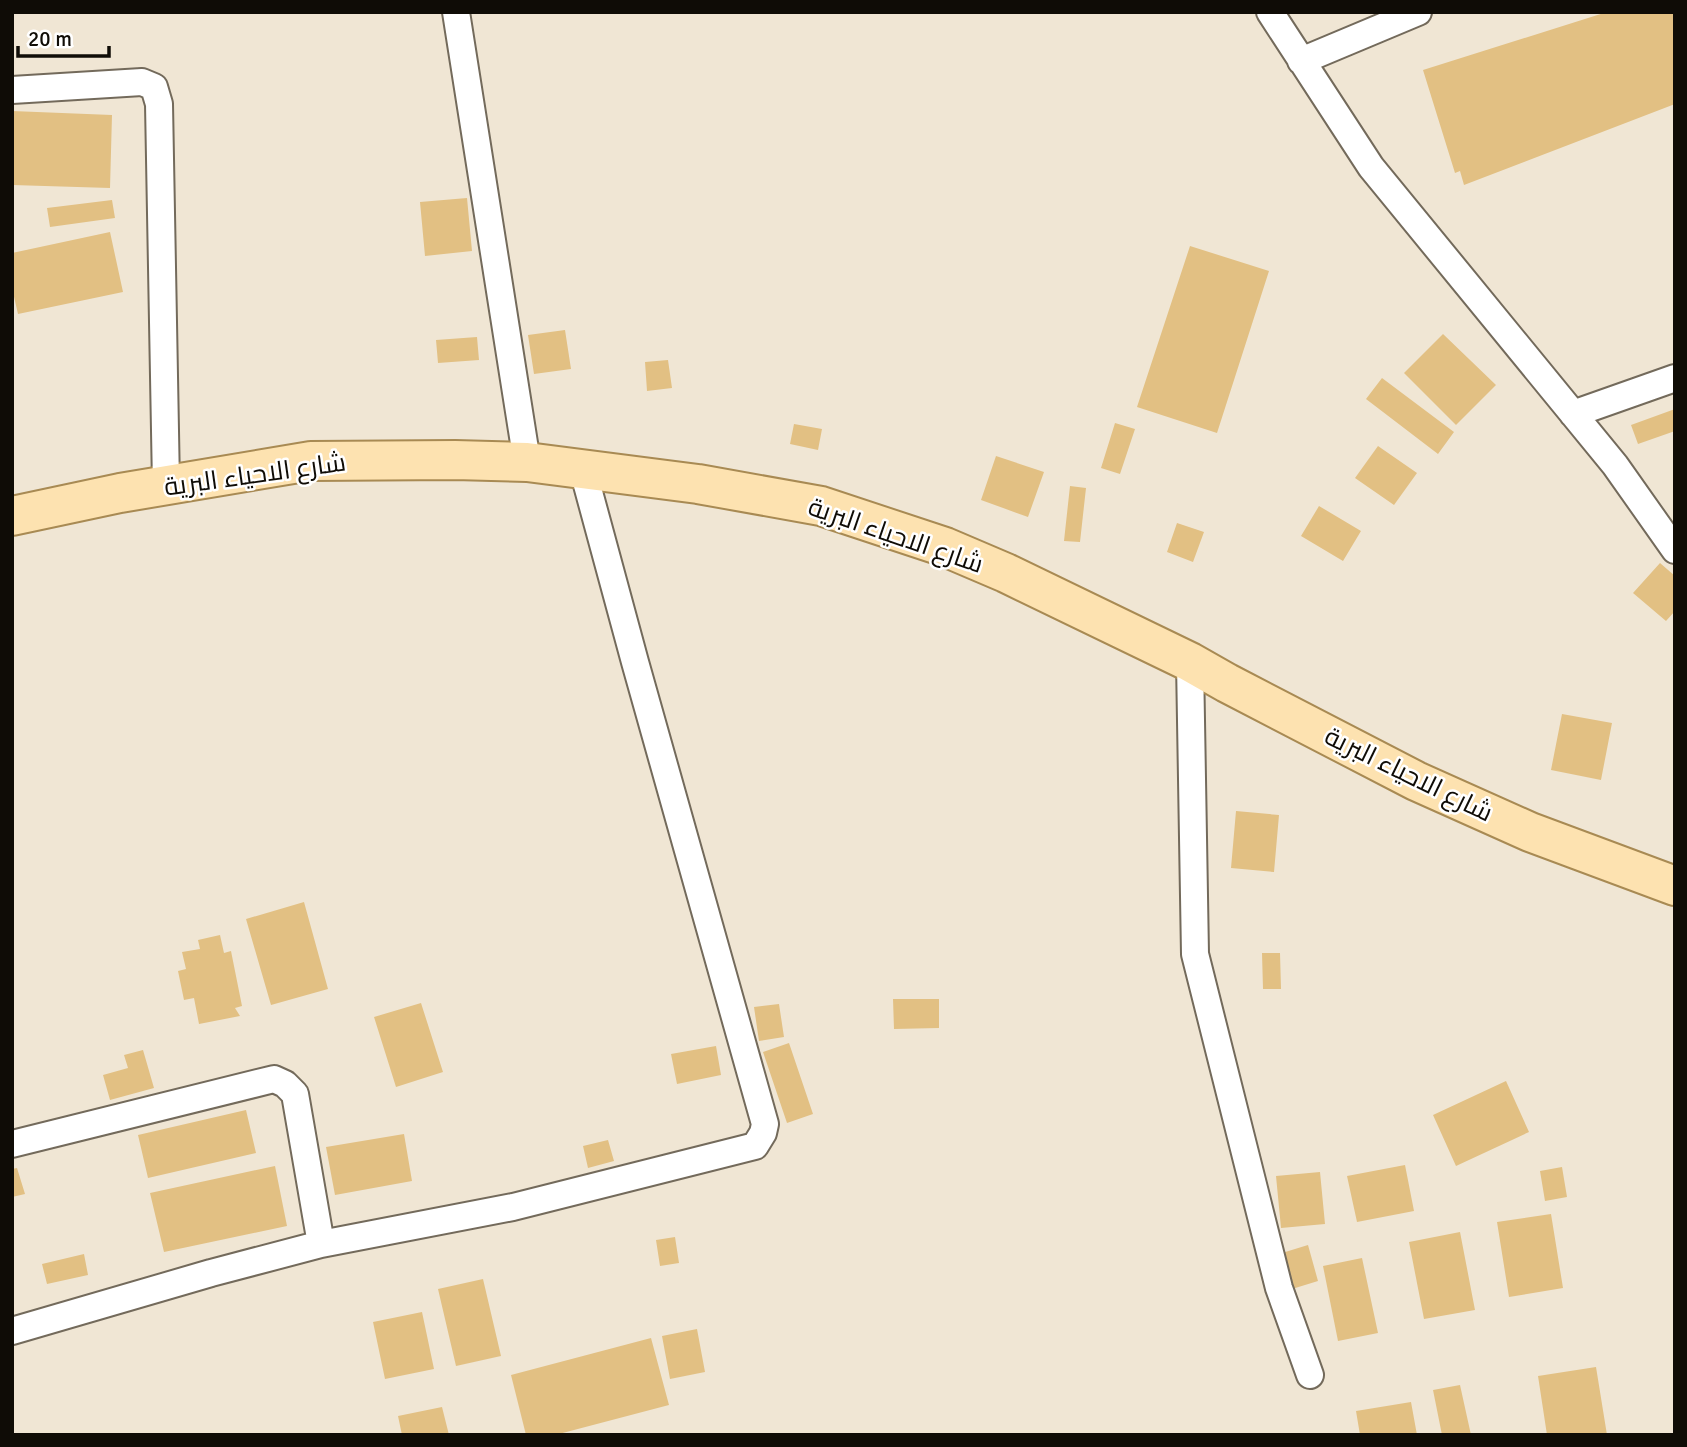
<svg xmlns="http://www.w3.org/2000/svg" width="1687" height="1447" viewBox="0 0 1687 1447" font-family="Signika,Cairo,sans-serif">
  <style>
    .building { fill: #e2c083 }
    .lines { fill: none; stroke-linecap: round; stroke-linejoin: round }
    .street-casing { stroke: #736a5b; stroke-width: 30 }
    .primary-casing { stroke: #a88a53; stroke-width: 42 }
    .street { stroke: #fff; stroke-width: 26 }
    .primary { stroke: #fde2b0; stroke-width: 38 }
    .labels { text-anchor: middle; stroke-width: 5; stroke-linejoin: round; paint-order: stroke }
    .street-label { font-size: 26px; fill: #0f0c06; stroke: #fff }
  </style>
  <rect width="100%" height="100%" fill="#f0e6d4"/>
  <path class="building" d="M1607,12H1673L1675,104L1464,185L1460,171L1455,173L1423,70Z
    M12,111L112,115L110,188L12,185Z
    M467,198L472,251L425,256L420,202Z
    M112,200L115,218L50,227L47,208Z
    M110,232L123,292L18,314L12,288V253Z
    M1190,246L1269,271L1217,433L1137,407Z
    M565,330L571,369L534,374L528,335Z
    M1443,334L1496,385L1456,425L1404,373Z
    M477,337L479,360L438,363L436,340Z
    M668,360L672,388L647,391L645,362Z
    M1382,378L1454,432L1438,454L1366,399Z
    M1675,409V431L1638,444L1631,425Z
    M1115,423L1135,429L1120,474L1101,468Z
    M794,424L822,429L818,450L790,444Z
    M1378,446L1417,473L1394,505L1355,478Z
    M996,456L1044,472L1028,517L981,500Z
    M1070,486L1086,488L1080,542L1064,541Z
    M1319,506L1361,531L1343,561L1301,536Z
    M1177,523L1204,532L1193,562L1167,552Z
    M1660,563L1675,576V611L1666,621L1633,593Z
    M1562,714L1612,723L1601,780L1551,770Z
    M1236,811L1279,815L1274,872L1231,868Z
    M304,902L328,989L271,1005L246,919Z
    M220,935L224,953L231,951L242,1006L235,1008L240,1016L199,1024L194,998L184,1000L178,971L186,969L182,952L200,949L198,940Z
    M1262,953H1280L1281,989H1263Z
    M893,999H939V1028L894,1029Z
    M421,1003L443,1072L396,1087L374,1017Z
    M779,1004L784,1037L759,1041L754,1007Z
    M789,1043L813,1114L787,1123L763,1052Z
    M716,1046L721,1075L677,1084L671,1054Z
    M143,1050L154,1088L110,1100L103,1075L128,1068L124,1055Z
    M1506,1081L1529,1132L1456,1166L1433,1115Z
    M246,1110L256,1153L148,1178L138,1135Z
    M404,1134L412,1181L335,1195L326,1147Z
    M608,1140L614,1161L588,1168L583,1146Z
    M1405,1165L1414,1211L1357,1222L1347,1176Z
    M275,1166L287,1226L164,1252L150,1193Z
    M1562,1167L1567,1197L1545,1201L1540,1171Z
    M17,1168L25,1194L12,1197V1169Z
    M1320,1172L1325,1224L1281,1228L1276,1176Z
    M1551,1214L1563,1288L1509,1297L1497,1222Z
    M1460,1232L1475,1310L1424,1319L1409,1242Z
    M675,1237L679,1263L660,1266L656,1240Z
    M1308,1245L1318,1281L1292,1289L1282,1253Z
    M84,1254L88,1275L47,1284L42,1264Z
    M1362,1258L1378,1333L1338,1341L1323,1266Z
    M483,1279L501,1356L456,1366L438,1289Z
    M422,1312L434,1369L385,1379L373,1322Z
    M697,1329L705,1372L670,1379L662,1336Z
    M651,1338L669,1405L555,1435H526L511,1375Z
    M1596,1367L1607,1435H1547L1538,1376Z
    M1460,1385L1471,1435H1442L1433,1390Z
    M1411,1402L1417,1435H1360L1356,1411Z
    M442,1407L449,1435H402L398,1416Z"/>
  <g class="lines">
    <defs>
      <path id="street" d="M456,12L527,462
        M1270,12L1371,167L1615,465L1675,550
        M1301,61L1418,12
        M12,90L142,82L154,87L159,104L166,485
        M1573,414L1675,378
        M1190,662L1195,954L1279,1288L1310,1375
        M12,1144L274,1079L285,1084L295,1094L321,1244
        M12,1331L211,1273L321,1244L513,1207L755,1146L763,1133L765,1124L635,662L583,470"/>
      <path id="primary" d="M12,516L120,493L311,461L455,460L527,462L698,484L821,506L945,547L1006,573L1190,662L1227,683L1416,781L1530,832L1675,886"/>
    </defs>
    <use href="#street" class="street-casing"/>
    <use href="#primary" class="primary-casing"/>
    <use href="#street" class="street"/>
    <use href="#primary" class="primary"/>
  </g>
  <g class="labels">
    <g class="street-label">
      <text transform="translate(255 474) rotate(-8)" y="9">شارع الاحياء البرية</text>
      <text transform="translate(896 535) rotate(19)" y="9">شارع الاحياء البرية</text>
      <text transform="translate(1409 774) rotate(26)" y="9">شارع الاحياء البرية</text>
    </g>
  </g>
  <rect width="1687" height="1447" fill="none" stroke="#0f0c06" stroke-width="28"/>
  <path d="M18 46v10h91v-10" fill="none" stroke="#0f0c06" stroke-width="3.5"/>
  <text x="28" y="46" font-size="21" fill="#0f0c06" stroke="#ffffff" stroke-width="5" paint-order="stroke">20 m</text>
</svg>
